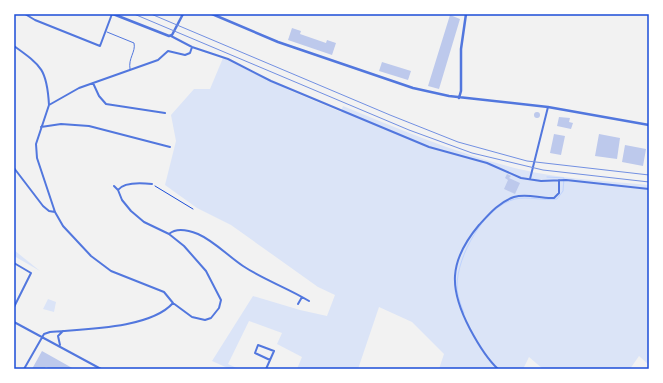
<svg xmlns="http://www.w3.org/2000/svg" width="663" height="383" viewBox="0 0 663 383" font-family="Merriweather,serif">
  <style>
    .green { fill: #dbe4f7 }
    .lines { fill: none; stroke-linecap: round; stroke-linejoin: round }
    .stream { stroke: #bfd3fe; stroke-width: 1 }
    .building { fill: #bdc9ec }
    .path { stroke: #1d4ed8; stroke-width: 1 }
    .service { stroke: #5277de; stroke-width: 1 }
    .minor { stroke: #5277de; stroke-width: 2 }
    .tertiary { stroke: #5277de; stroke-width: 2.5 }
    .rail { stroke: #7290e2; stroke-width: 1 }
    .neatline { fill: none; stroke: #1d4ed8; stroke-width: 1.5 }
  </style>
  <rect width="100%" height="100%" fill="#f2f2f2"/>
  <path class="green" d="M223,58L291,91L341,112L343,106C401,130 458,154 519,169C561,179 606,181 649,185V365L639,356L630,369H543L529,357L523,369H439L444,354L412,322L379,307L358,369H297L302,357L277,344L282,333L249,321L228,364L239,369H230L212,361L253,296L300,310L327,316L335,295L318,287L231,225L197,208L165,185L176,141L171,115L194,89H210Z
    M14,250L40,271L14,256Z
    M48,299L56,302L54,312L43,309Z"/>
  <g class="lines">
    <path class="stream" d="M464,313C461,305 457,295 457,286C457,256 484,207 515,199C529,196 543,201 557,199L563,191L564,178L547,177"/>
  </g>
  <path class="building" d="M450,15L460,19L439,89L428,86Z
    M292,28L301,31L300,34L326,43L327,40L336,43L332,55L288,40Z
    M382,62L411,71L408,80L379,71Z
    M534 115a3 3 0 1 1 6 0a3 3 0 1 1-6 0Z
    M559,117L570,118L569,122L573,123L571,129L557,126Z
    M554,134L565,136L561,155L550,153Z
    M599,134L620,138L617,159L595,156Z
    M625,145L646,149L643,166L622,162Z
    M507,174L511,176L509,178L520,183L515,194L504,189L508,180L505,178Z
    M42,351L74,369H50L46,367L44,369H32Z"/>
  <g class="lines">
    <path class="path" d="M155,186L193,209"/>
    <path class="service" d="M107,32L134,43C136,52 128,58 130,69"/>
    <path class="minor" d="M25,14L35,20L100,46L112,14
      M171,36L192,47L228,59L271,81L429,147L487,163L521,178L541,181L566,180L649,189
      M14,46C42,66 47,70 49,105
      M93,83L99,96L106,104L165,113
      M41,127L61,124L89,126L170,147
      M14,168L43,206L49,211L55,212
      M530,179L548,107
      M152,184C143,183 124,182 118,190L122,200L131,211L144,222L169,234L184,246L206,271L221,300L219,308L211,318L205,320L192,317L173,303L164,292L111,271L91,256L63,226L55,212L37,158L36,144L49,105L79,88L158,60L168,51L185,55L190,53L192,47
      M114,186L118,190
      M169,234C177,227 188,230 198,234C214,241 228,256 243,266C264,280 288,288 309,301
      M14,263L31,273L14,307
      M298,304L302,297
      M14,322L101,369
      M60,345L58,336L63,331
      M24,369L44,334L50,332C83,329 150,329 173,303
      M266,369L274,351L258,345L255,353L270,360
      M498,369C486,358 478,344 470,329C449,289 448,262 479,225C489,214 499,202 514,197C528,193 540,199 554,198L559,193V180"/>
    <path class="tertiary" d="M113,14L169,36L172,35L183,14
      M212,14L278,42L413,88L449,96L548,107L649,125
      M459,98L461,91V49L466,14"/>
    <path class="rail" d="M134,14L409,130L472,153L543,170L649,182
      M151,14L390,115L458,142L527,161L649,175"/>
  </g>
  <rect width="663" height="383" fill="none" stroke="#ffffff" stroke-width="30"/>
  <rect x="15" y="15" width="633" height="353" class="neatline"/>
</svg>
